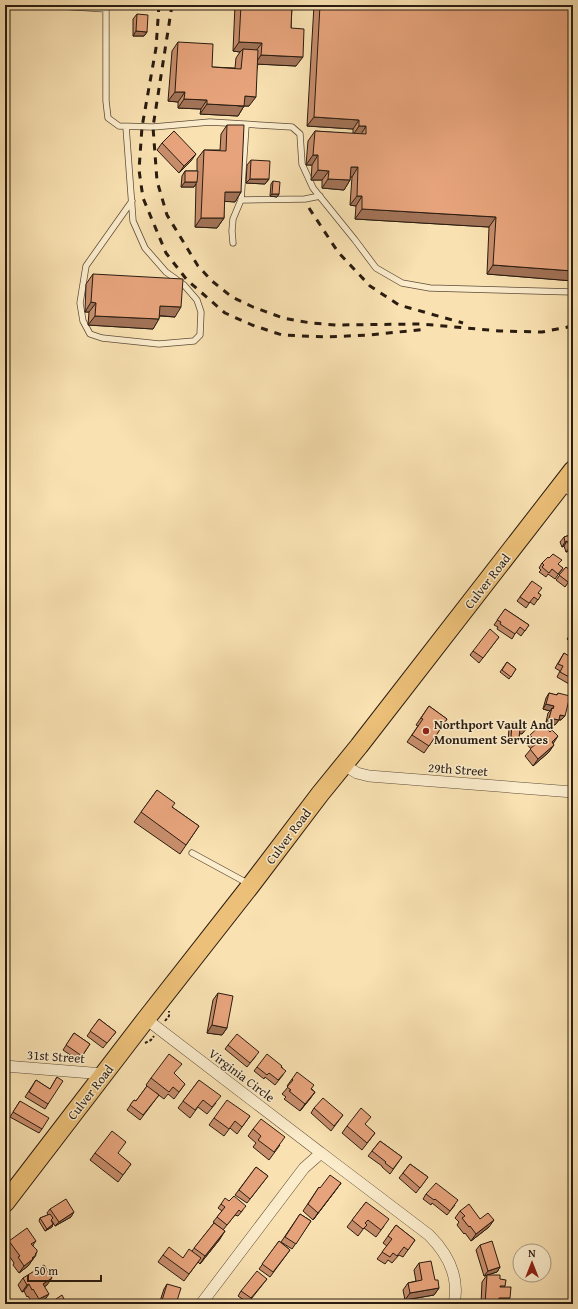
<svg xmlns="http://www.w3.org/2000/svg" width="578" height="1309" viewBox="0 0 578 1309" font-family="'Gentium Book Plus',serif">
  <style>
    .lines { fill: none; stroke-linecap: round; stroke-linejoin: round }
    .lane-casing { stroke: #5e4d39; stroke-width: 7 }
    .street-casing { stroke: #5e4d39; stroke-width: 12 }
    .primary-casing { stroke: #2a1c11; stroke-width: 20 }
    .path { stroke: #2a1c11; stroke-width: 2; stroke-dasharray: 3 2; stroke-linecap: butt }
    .lane { stroke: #fbeccc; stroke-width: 5.5 }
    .street { stroke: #fbeccc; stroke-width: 11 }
    .primary { stroke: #ecc078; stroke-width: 18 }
    .rail { stroke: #2a1c11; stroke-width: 3; stroke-dasharray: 7 7; stroke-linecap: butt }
    .wall { fill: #c78d6b; stroke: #2a1c11 }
    .shaded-wall { fill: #a27357; stroke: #2a1c11 }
    .building { fill: #e7a47c; stroke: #2a1c11 }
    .poi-dot { fill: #8f2418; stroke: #fbeccc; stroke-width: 1.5 }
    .labels { text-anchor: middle; stroke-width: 3; stroke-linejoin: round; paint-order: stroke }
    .street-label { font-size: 13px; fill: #2a1c11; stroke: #fbeccc }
    .poi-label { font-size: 13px; font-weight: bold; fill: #2a1c11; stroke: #fbeccc; text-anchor: start }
  </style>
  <rect width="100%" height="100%" fill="#f9e1b1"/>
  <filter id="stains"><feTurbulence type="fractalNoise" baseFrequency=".005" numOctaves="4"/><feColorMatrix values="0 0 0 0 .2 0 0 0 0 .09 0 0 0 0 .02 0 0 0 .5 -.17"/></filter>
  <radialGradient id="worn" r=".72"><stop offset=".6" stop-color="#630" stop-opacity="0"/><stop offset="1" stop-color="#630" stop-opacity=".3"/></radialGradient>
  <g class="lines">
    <defs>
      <path id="lane" d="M43,5L106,9V5
        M106,9V101L108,118L119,126L153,127L210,122L292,127L300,134L302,164L313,188L355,240L376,268L402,283L430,288L573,292
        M246,125L241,200L305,199L320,196
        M126,127L133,221L145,248L166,272L184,285L197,300L201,312L200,335L194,341L159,344L102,338L90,334L83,321L80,303L86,266L132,201
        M233,243L232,231L233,219L241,200
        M192,853L249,884"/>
      <path id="street" d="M563,483L573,492
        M344,765L357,773L369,776L573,792
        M146,1019L321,1153
        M5,1066L104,1074
        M201,1304L304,1168L321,1153L429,1235C448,1254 460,1276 454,1304"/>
      <path id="primary" d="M5,1203L146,1019L251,885L320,794L359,746L573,470"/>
    </defs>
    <use href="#lane" class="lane-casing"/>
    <use href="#street" class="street-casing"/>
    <use href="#primary" class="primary-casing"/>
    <path class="path" d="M165,1021L169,1016V1011
      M145,1043L151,1040L154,1036
      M5,1221L9,1215"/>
    <use href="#lane" class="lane"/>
    <use href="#street" class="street"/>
    <use href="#primary" class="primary"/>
    <path class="rail" d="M159,5L156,48L142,127L139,170L143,198L166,253L187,280L225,313L252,325L282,335L326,337L370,335L427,329
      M172,5L153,127L157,181L167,215L198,266L212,281L232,297L253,307L283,318L311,323L336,325L421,324L500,331L542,332L573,326
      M309,208L338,252L370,286L399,305L463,323"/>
  </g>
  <path class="wall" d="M235,5H292L291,28L296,66L258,64L249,106H244L238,116L200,114L201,109L178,108V102L168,101L172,51L178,42L212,67L235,68L236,58L240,52L233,51Z
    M314,5H573V281L487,274L489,227L355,219L356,206L350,205L352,177H350V180L344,190L322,188V180H311L312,165H306L308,141L315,131L353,134V129L307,126Z
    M137,14L147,32L144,36H133V19Z
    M227,125L241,192L235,202L224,201V218L217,228L195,227L196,184L194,187H181L182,176L185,171H197V159L204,150H220L221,134Z
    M162,143L191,161L179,173L157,150Z
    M251,160L269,179L265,184L246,183L247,165Z
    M273,181L279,194L277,197L270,196L271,184Z
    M93,274L175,317L160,316L153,329L88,325L89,312H85L86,284Z
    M573,531V550L566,552L564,546L562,547L560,542L564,537L570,535Z
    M542,563L558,565L563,568L555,579L548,574L546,577L539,572L541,570L539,568Z
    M566,567L573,576L565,587L556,580Z
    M532,581L538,593L541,595L534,605L530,602L526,608L517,601Z
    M505,609L529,625L521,636L516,632L512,639L497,629L498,627L494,625Z
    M573,631V644L567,639Z
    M499,637L479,663L470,655L473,651Z
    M572,651L573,678L569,684L557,677L560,671L555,668L564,653L568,656Z
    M507,662L516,669L509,679L500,672Z
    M549,693L556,695L558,693L561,720H559L555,725L546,722L548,713L550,711L543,709L546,698Z
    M429,706L447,719L424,753L407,742L418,726L416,725Z
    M512,722L526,729L522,734L520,733L519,738L516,743H508L509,727Z
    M530,735L553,744L549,752L533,766L525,756L531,749L525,742Z
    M157,790L172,807L199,826L180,854L134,822Z
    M218,993L227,1028L222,1035L207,1033L213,1000Z
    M99,1019L116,1032L103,1048L87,1036Z
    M74,1033L90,1044L79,1061L63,1050Z
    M228,1045L256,1056L247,1067L225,1049Z
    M257,1067H282L283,1075L275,1085L265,1077L264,1079L254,1071Z
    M175,1074L185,1084L174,1099L168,1094L164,1099L156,1093L159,1095L140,1120L127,1110L134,1100L136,1101L147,1086L146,1085L151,1078Z
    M57,1077L48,1104L45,1109L25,1097L36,1080L50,1089Z
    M292,1079L312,1089L315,1092L300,1111L284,1099L286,1097L282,1094L288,1087L287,1086Z
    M199,1080L216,1103L207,1114L198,1107L190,1118L178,1108Z
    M20,1101L42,1129L39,1133L10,1117Z
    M314,1108L343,1115L331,1131L311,1113Z
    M250,1116L237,1134L230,1128L224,1136L209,1125L214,1118Z
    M365,1125L375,1133L362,1150L342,1133L347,1126Z
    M253,1129L280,1145L269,1160L253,1147L256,1143L248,1136Z
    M380,1141L402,1157L390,1174L382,1167V1166L368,1156Z
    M95,1153L118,1154L131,1164L118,1182L90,1160Z
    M410,1164L428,1177L416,1193L399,1178Z
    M256,1167L268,1176L247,1203L235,1195Z
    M341,1183L313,1220L303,1211L319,1187L320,1188Z
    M426,1194L455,1205L447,1215L432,1203L431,1205L423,1199Z
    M366,1202L384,1226L376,1237L364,1228L358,1236L347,1227Z
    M221,1204L243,1210L238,1216L235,1215L223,1230L213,1222L222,1211L218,1208Z
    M50,1209L71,1217L55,1226L52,1221H51L53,1224L52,1227L45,1231L39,1221L40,1218L48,1215L47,1213Z
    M460,1211L480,1219L489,1227L471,1241L465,1233L464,1234L457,1225L459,1222L455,1218Z
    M300,1214L311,1221L292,1249L281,1242Z
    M214,1223L220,1239L200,1264L198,1262L184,1281L158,1262L163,1255L183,1258L192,1251Z
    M396,1225L415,1240L403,1257L399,1255L392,1263L388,1260L385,1264L377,1259L387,1246L383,1243Z
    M9,1241H36L33,1245L36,1255L28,1266L19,1273L13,1265L14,1263L5,1250V1247Z
    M279,1241L290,1250L270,1277L259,1269Z
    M480,1245L500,1267L497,1272L487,1275L500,1279L505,1286L504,1287L506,1304H481L482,1282L487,1275L484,1276L476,1250Z
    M419,1263L439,1288L434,1295L405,1300L403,1290L408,1283L416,1281L414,1270Z
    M23,1278L47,1285L44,1287V1301L39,1304H33L28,1296L27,1297L24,1291L22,1292L18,1285Z
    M267,1279L248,1303L238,1296L241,1291Z
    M167,1284L176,1304H159L164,1289Z"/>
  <path class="shaded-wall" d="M136,31L147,32L144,36H133Z
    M239,42L262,43L255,52L243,49L240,52L233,51Z
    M261,55L303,57L296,66L255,64Z
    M175,92H185L178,102L168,101Z
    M245,96L256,97L249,106H238Z
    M184,99L207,100L201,109L178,108Z
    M207,104L244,106L238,116L200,114Z
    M314,117L359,120L353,129L307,126Z
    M359,126H366L360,136L353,135Z
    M196,154L191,161L179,173L184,166Z
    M313,155H318L312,165H306Z
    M351,167H358L352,177L344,176Z
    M318,170L329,171L322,180H311Z
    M250,179H269L265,184L246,183Z
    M328,179L350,180L344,190L322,188Z
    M185,182H197L194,187H181Z
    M225,192H241L235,202L218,201Z
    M272,194H279L277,197L270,196Z
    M357,196H362L356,206L350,205Z
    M362,209L496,217L489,227L355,219Z
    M201,218H224L217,228L195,227Z
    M493,265L573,271V281L487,274Z
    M91,302L96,303L89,312H85Z
    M160,306L181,307L175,317L154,315Z
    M95,316L159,319L153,329L88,325Z
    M567,541L564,546L562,547L565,542Z
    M573,546V550L566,552L570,547Z
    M546,704L554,706L551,711L552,708L550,711L543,709Z
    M560,715L565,716L561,720L557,719Z
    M549,718L559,720L555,725L546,722Z
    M520,728L526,729L522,734L517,733Z
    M558,736L553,744L552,742Z
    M511,738H519L516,743H508Z
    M554,745L549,752L533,766L538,759Z
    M212,1025L227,1028L222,1035L207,1033Z
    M315,1092L310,1099L300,1111L305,1104Z
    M341,1183L336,1190L313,1220L318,1213Z
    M74,1212L71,1217L55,1226L59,1222Z
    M494,1220L489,1227L471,1241L476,1234Z
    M53,1224L52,1227L45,1231L47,1229Z
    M225,1231L220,1239L200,1264L205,1256Z
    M37,1252L34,1257L36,1255L28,1266L19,1273L24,1266Z
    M500,1267L497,1272L484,1276L488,1271Z
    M52,1278L47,1285L38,1291L43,1284Z
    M29,1284L24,1291L22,1292L27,1285Z
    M439,1288L434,1295L405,1300L410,1293Z
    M49,1294L44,1301L39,1304H36L39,1299Z
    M499,1298H510L506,1304H494Z"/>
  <path class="building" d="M241,5H292L291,28L304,29L303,57L261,55L262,43L239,42Z
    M320,5H573V271L493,265L496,217L362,209V196H357L358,167H351L350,180L328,179L329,171L318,170V155H313L315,131L366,134V126H359V120L314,117Z
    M137,14L148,15L147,32L136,31Z
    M178,42L213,44L212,67L241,69L243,49L258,50L256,97L245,96L244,106L207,104V100L184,99L185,92H175Z
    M227,125H244L241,192H225L224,218H201L204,150L226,151Z
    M174,131L196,154L184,166L162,143Z
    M251,160L270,161L269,179H250Z
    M185,171H198L197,182H185Z
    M273,181L280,182L279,194H272Z
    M93,274L183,279L181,307L160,306L159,319L95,316L96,303L91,302Z
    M573,534V546L570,547L567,541L565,542L564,537Z
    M553,554L562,560L558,564L563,568L558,574L552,569L549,573L542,567L544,565L542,563L548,557L549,558Z
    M566,567L573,572V575L568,582L559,575Z
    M532,581L542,588L538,593L541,595L538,600L534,597L529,603L520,597Z
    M505,609L529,625L525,631L520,627L515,634L500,624L501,622L497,620Z
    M490,629L499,637L483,658L473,651Z
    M572,651L573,652V679L560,672L563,666L558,664L564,653L569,656Z
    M507,662L516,669L511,677L502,670Z
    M549,693L557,695L558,693L570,696L565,716L560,715L559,720L549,718L552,708L553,709L554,706L546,704Z
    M429,706L447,719L429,746L412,735L423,719L421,718Z
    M512,722L526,723V729L520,728L519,738H511Z
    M542,724L550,732L552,730L558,736L552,742L554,745L538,759L530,749L537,743L530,735Z
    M157,790L175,803L172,807L199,826L186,845L141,812Z
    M218,993L233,996L227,1028L212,1025Z
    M99,1019L116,1032L107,1043L90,1031Z
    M74,1033L90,1044L82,1056L66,1045Z
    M237,1034L259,1052L250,1063L228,1045Z
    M169,1054L182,1064L174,1073L185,1084L179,1092L173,1087L169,1092L151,1078Z
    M267,1054L282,1066L281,1067L286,1071L278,1080L269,1073L267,1075L257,1067Z
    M297,1072L314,1085L311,1089L315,1092L305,1104L289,1091L291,1090L287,1087L293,1080L292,1079Z
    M57,1077L63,1081L48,1104L29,1092L36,1080L50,1089Z
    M199,1080L221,1096L212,1107L203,1100L195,1110L183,1101Z
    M147,1086L159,1095L143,1115L130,1105L134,1100L136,1101Z
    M323,1098L343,1115L334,1126L314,1108Z
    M227,1100L250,1116L242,1127L235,1121L229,1129L214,1118Z
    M20,1101L49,1118L42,1129L13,1112Z
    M361,1108L371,1117L365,1124L375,1133L367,1143L347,1126Z
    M261,1119L285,1137L274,1152L258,1140L261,1136L253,1129Z
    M112,1131L126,1142L118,1153L131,1164L123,1175L95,1153Z
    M380,1141L402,1157L393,1169L385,1163L386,1162L372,1151Z
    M410,1164L428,1177L420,1188L403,1173Z
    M256,1167L268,1176L250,1199L239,1190Z
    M330,1175L341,1183L318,1213L308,1204L319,1187L320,1188Z
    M436,1183L458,1200L450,1211L435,1199L434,1200L426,1194Z
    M234,1196L246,1206L241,1212L239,1210L227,1225L217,1217L225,1207L221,1204L225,1198L229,1201Z
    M66,1199L74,1212L59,1222L50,1209Z
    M366,1202L389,1219L381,1230L368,1220L365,1223L367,1225L363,1229L352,1220Z
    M469,1204L480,1219L488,1213L494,1220L476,1234L470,1226L469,1227L462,1218L465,1216L460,1211Z
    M50,1214L53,1218L51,1220L53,1224L47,1229L40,1218Z
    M300,1214L311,1221L296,1244L285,1237Z
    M214,1223L225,1231L205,1256L194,1248Z
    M396,1225L415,1240L408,1250L404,1247L397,1256L393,1253L390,1257L382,1252L392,1239L388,1236Z
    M27,1228L36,1241L31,1244L37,1250V1252L35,1254L36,1255L32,1258L33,1259L24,1266L18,1257L20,1256L9,1241Z
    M279,1241L290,1250L273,1272L262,1264Z
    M492,1241L500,1267L488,1271L480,1245Z
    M169,1247L183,1258L189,1249L201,1258L189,1274L163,1255Z
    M431,1261L435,1280H438L439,1288L410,1293L408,1283L422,1280L419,1263Z
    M44,1265L52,1278L43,1284L49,1294L39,1299L33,1289L32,1290L29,1284L27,1285L23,1278Z
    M257,1271L267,1279L251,1298L241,1291Z
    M487,1275H500V1279L506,1280L505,1286H500V1287H511L510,1298H499L498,1304H485Z
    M167,1284L181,1288L176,1304H161Z
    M62,1295L66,1303L68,1302L70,1304H51L50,1303Z
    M402,1301L405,1304H398Z"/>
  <circle class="poi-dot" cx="426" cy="731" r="4"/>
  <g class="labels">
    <g class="street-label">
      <text transform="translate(487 581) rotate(-52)" y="5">Culver Road</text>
      <text transform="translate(458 769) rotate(4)" y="5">29th Street</text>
      <text transform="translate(288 836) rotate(-53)" y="5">Culver Road</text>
      <text transform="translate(56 1056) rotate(4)" y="5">31st Street</text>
      <text transform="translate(242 1075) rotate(37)" y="5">Virginia Circle</text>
      <text transform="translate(90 1092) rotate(-52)" y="5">Culver Road</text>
    </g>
    <g class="poi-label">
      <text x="434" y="729">Northport Vault And<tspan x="434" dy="15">Monument Services</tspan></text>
    </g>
  </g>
  <rect width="578" height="1309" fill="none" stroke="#f9e1b1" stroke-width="20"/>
  <rect x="6" y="6" width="566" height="1297" fill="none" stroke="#2a1c11" stroke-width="2"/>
  <rect x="10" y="10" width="558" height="1289" fill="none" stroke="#2a1c11"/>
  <g transform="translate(532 1263)"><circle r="19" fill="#fbeccc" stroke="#a79981"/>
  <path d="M0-3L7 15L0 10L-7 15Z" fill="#8f2418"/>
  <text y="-6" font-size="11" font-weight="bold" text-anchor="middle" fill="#2a1c11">N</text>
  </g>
  <path d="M28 1275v6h73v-6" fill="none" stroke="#2a1c11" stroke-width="2"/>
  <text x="34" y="1275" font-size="12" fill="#2a1c11" stroke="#fbeccc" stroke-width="3" paint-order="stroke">50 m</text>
  <rect width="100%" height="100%" filter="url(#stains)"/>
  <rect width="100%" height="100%" fill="url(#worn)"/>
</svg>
